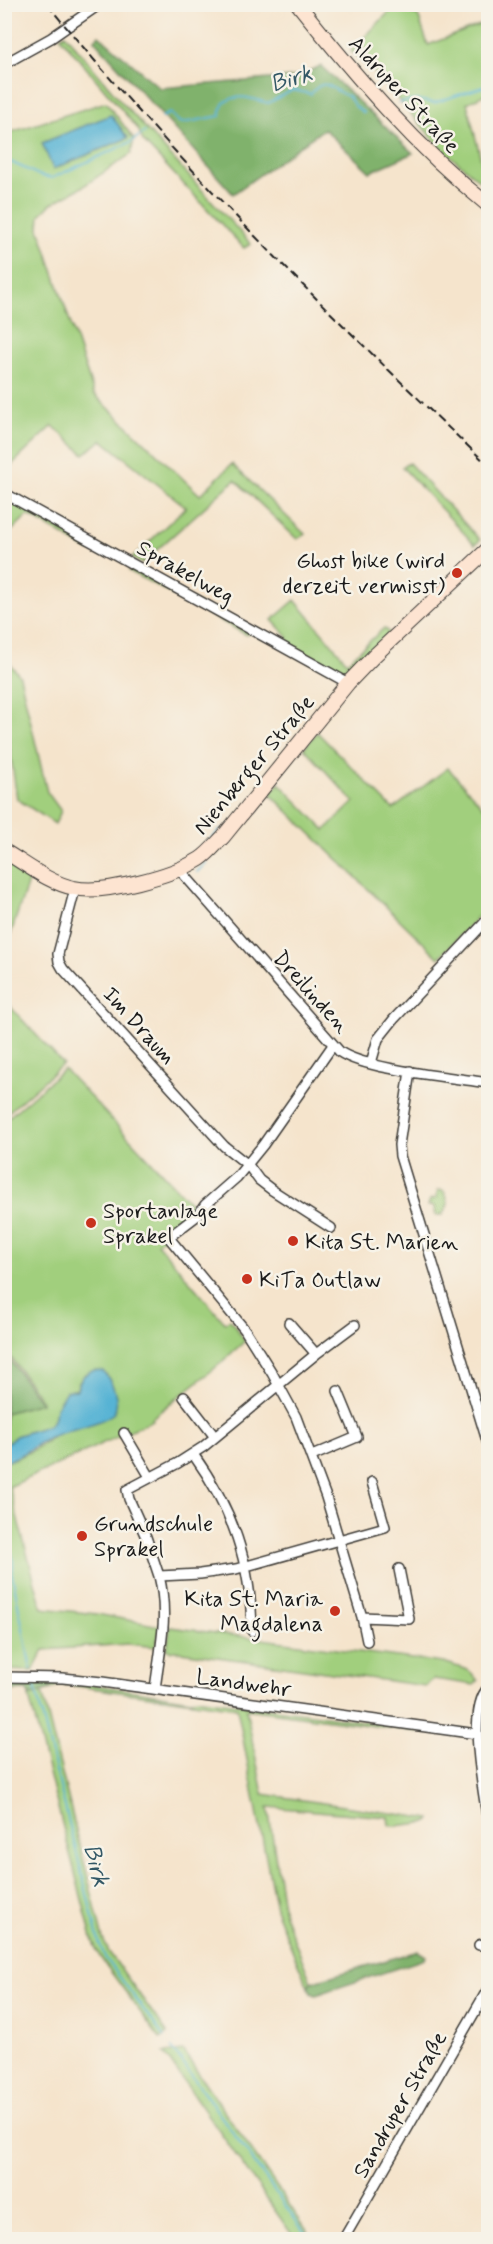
<svg xmlns="http://www.w3.org/2000/svg" width="493" height="2244" viewBox="0 0 493 2244" font-family="Mynerve,sans-serif">
  <style>
    .green { fill: #a1cf7d; stroke: #5e764c; stroke-width: 1.5 }
    .forest { fill: #80b26c; stroke: #4e6744; stroke-width: 1.5 }
    .water { fill: #56b3d4; stroke: #396878; stroke-width: 1.5 }
    .lines { fill: none; stroke-linecap: round; stroke-linejoin: round }
    .stream { stroke: #56b3d4; stroke-width: 2 }
    .street-casing { stroke: #3d3a36; stroke-width: 12 }
    .secondary-casing { stroke: #3d3a36; stroke-width: 16 }
    .street { stroke: #fff; stroke-width: 9 }
    .secondary { stroke: #fde4d1; stroke-width: 14 }
    .rail { stroke: #1c1c1c; stroke-width: 2; stroke-dasharray: 9 4.5; stroke-linecap: butt }
    .poi-dot { fill: #c8321e; stroke: #f7f3e8; stroke-width: 2 }
    .labels { text-anchor: middle; stroke-width: 5; stroke-linejoin: round; paint-order: stroke }
    .street-label { font-size: 22px; fill: #1c1c1c; stroke: #f7f3e8 }
    .poi-label { font-size: 22px; fill: #1c1c1c; stroke: #f7f3e8; text-anchor: start }
    .water-label { font-size: 24px; font-style: italic; fill: #335866; stroke: #f7f3e8 }
  </style>
  <rect width="100%" height="100%" fill="#f7f3e8"/>
  <filter id="ink" filterUnits="userSpaceOnUse"><feTurbulence type="fractalNoise" baseFrequency=".0167" numOctaves="2"/><feDisplacementMap in="SourceGraphic" scale="12" xChannelSelector="R" yChannelSelector="G"/><feConvolveMatrix kernelMatrix="1 2 1 2 8 2 1 2 1" color-interpolation-filters="sRGB"/></filter>
  <filter id="wash" filterUnits="userSpaceOnUse"><feTurbulence type="fractalNoise" baseFrequency=".008" numOctaves="4" result="noise"/><feDisplacementMap in="SourceGraphic" scale="24" xChannelSelector="R" yChannelSelector="G"/><feGaussianBlur stdDeviation="1.35" result="paint"/><feColorMatrix in="noise" values="0 0 0 0 0 0 0 0 0 0 0 0 0 0 0 0 0 1.4 0 .05"/><feComposite in="paint" operator="in"/></filter>
  <g filter="url(#wash)">
    <rect width="100%" height="100%" fill="#f5e4cc"/>
    <path class="green" d="M394,7L418,15L428,45L487,22L488,24V93L467,103L488,188L442,149L374,72L351,51Z
      M65,34L119,99L251,244L244,248L143,141L138,129L60,37Z
      M106,102L134,139L131,154L82,187L51,204L40,215L39,228L94,394L200,495L232,464L305,534L297,539L235,480L142,563L132,558L186,507L102,440L84,454L53,426L5,471V134Z
      M409,463L480,540L475,545L402,467Z
      M5,498L95,547L90,551L28,515L5,537Z
      M133,568L250,632L247,635L129,571Z
      M295,600L347,662L384,628L390,634L348,677L285,644L288,637L272,620Z
      M5,658L20,676L47,792L61,811L55,824L17,799L5,715Z
      M317,732L393,809L448,768L488,812V906L439,958L270,794L279,783L325,830L354,802L304,748Z
      M8,859L31,873L5,951L4,870Z
      M5,1001L63,1064L5,1115H4Z
      M64,1069L195,1208L157,1243L225,1323L230,1319L245,1341L215,1368L152,1418L153,1420L9,1487L42,1608L97,1614L160,1626L156,1647L128,1644L44,1650L33,1671L5,1670V1626L9,1604L4,1603L5,1462C43,1451 83,1413 113,1387L106,1374H85L78,1383L77,1390H73L56,1408L55,1417L50,1425L16,1436L5,1445V1413L41,1403V1400L5,1349L4,1121Z
      M438,1190L444,1191C450,1203 449,1206 442,1215H436L434,1206H428L430,1200L436,1198Z
      M170,1627L450,1664C465,1671 466,1664 478,1681L474,1685L434,1679L425,1686L167,1650Z
      M71,1681L191,1700L196,1698L420,1729L421,1732L246,1709L263,1794L431,1819L429,1822L395,1826L389,1825L388,1817L268,1807L284,1914L311,1982L308,1987L277,1914L237,1708L61,1684L51,1689L45,1682Z
      M42,1692L103,1939L109,1952L167,2033L160,2039L100,1957L93,1942L29,1697Z
      M183,2051L312,2238L310,2239H295L164,2053Z"/>
    <path class="forest" d="M99,35L160,88L293,77L321,66L413,153L370,172L324,129L233,194L94,40Z
      M4,1353H5L41,1403L5,1413Z
      M4,1680L45,1682L51,1689L29,1696L27,1690L5,1691Z
      M418,1951L426,1956L425,1959L316,1995L311,1993L308,1987L311,1982Z"/>
    <path class="water" d="M111,115L128,138L53,169L42,143Z
      M95,1370L103,1371C112,1382 121,1399 114,1413C97,1426 71,1428 51,1437C35,1444 22,1457 5,1462V1445L16,1436L50,1425L55,1417L56,1408L66,1391L77,1390C79,1380 84,1372 95,1370Z"/>
    <g class="lines">
      <path class="stream" d="M399,103L418,100L434,103L488,85
        M162,117L170,113L179,122L183,123L220,116L223,104C235,92 253,99 268,103L293,90L311,94C326,74 331,91 348,96L355,106L364,113
        M4,159L41,176L52,178L131,142L145,132
        M196,854L221,829
        M197,872L206,863
        M4,1539C12,1548 15,1563 12,1574L31,1669
        M34,1683L99,1942L105,1957L164,2037
        M172,2048L310,2240"/>
    </g>
  </g>
  <g filter="url(#ink)">
    <g class="lines">
      <defs>
        <path id="street" d="M4,64L51,38L100,4
          M4,493L348,683
          M179,869L340,1052C366,1070 453,1077 488,1083
          M75,889L58,954L59,962L63,969L224,1146L248,1165L259,1180L272,1190L331,1228
          M333,1045L263,1145L237,1177L205,1205L198,1215L173,1234L170,1239L245,1330L272,1373L296,1417L326,1497L362,1617L367,1641
          M371,1063L378,1039L394,1019L488,919
          M410,1071L399,1145L400,1156L488,1444
          M289,1323L316,1354
          M184,1397L215,1437
          M124,1433L150,1477
          M193,1454C233,1510 251,1562 252,1631
          M312,1456L357,1437L338,1391
          M159,1576L146,1537L129,1499L127,1490L178,1463L203,1447L316,1354L355,1325
          M362,1617L409,1619L399,1569
          M4,1677L63,1678L102,1682L477,1734
          M488,1688C466,1711 484,1792 488,1822
          M155,1689C160,1649 169,1615 159,1576L200,1574L236,1569L385,1527L372,1482
          M479,1945L488,1942
          M343,2240L488,1989"/>
        <path id="secondary" d="M298,4C356,77 416,147 488,205
          M4,851C26,864 49,883 74,888C103,895 174,875 200,859C208,854 216,844 223,837L348,683L374,656L488,549"/>
      </defs>
      <use href="#street" class="street-casing"/>
      <use href="#secondary" class="secondary-casing"/>
      <use href="#street" class="street"/>
      <use href="#secondary" class="secondary"/>
      <path class="rail" d="M47,4C183,169 333,319 488,465"/>
    </g>
  </g>
  <g class="poi-dot">
    <circle cx="457" cy="573" r="6"/>
    <circle cx="91" cy="1223" r="6"/>
    <circle cx="293" cy="1241" r="6"/>
    <circle cx="247" cy="1279" r="6"/>
    <circle cx="82" cy="1536" r="6"/>
    <circle cx="335" cy="1611" r="6"/>
  </g>
  <g class="labels">
    <g class="street-label">
      <text transform="translate(405 94) rotate(47)" y="8">Aldruper Straße</text>
      <text transform="translate(186 571) rotate(29)" y="8">Sprakelweg</text>
      <text transform="translate(253 764) rotate(-50)" y="8">Nienberger Straße</text>
      <text transform="translate(312 991) rotate(48)" y="8">Dreilinden</text>
      <text transform="translate(140 1025) rotate(48)" y="8">Im Draum</text>
      <text transform="translate(244 1682) rotate(8)" y="8">Landwehr</text>
      <text transform="translate(399 2104) rotate(-60)" y="8">Sandruper Straße</text>
    </g>
    <g class="poi-label">
      <text x="445" y="568" text-anchor="end">Ghost bike (wird<tspan x="445" dy="25">derzeit vermisst)</tspan></text>
      <text x="103" y="1218">Sportanlage<tspan x="103" dy="25">Sprakel</tspan></text>
      <text x="305" y="1249">Kita St. Marien</text>
      <text x="259" y="1287">KiTa Outlaw</text>
      <text x="94" y="1531">Grundschule<tspan x="94" dy="25">Sprakel</tspan></text>
      <text x="323" y="1606" text-anchor="end">Kita St. Maria<tspan x="323" dy="25">Magdalena</tspan></text>
    </g>
    <g class="water-label">
      <text transform="translate(291 78) rotate(-17)" y="8">Birk</text>
      <text transform="translate(97 1865) rotate(76)" y="8">Birk</text>
    </g>
  </g>
  <rect width="493" height="2244" fill="none" stroke="#f7f3e8" stroke-width="24"/>
</svg>
